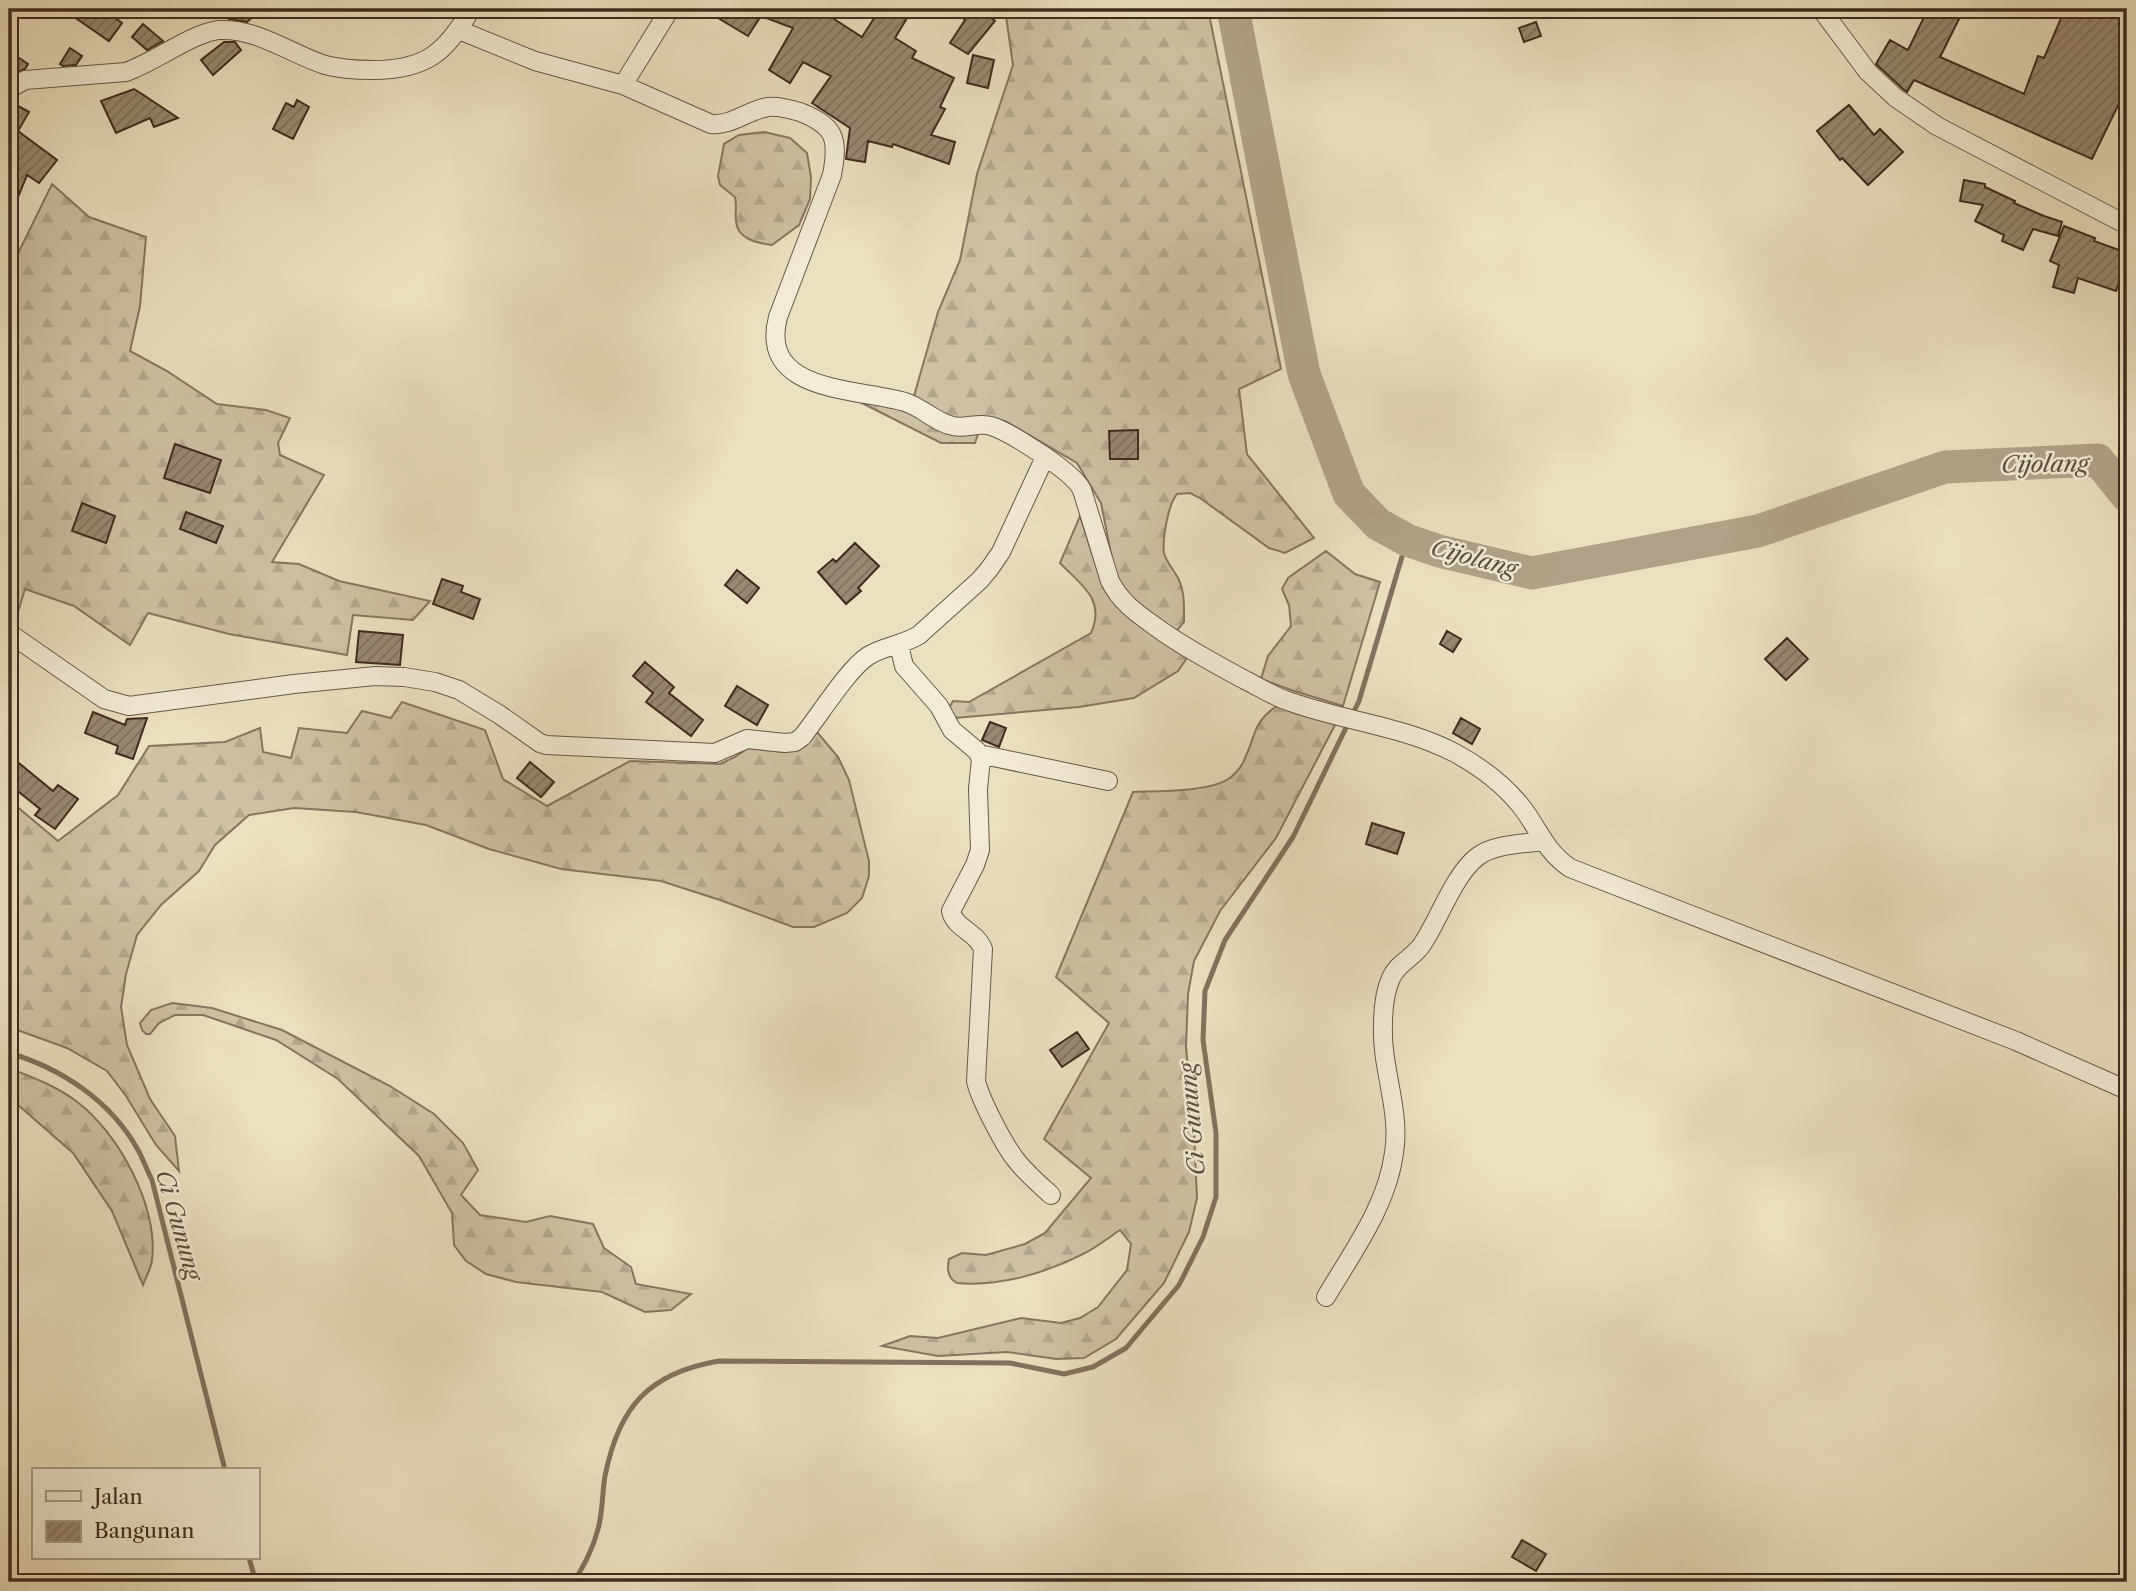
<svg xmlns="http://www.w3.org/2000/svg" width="2136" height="1591" viewBox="0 0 2136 1591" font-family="'Libre Caslon Text',serif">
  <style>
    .forest { fill: url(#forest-firs); stroke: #867661; stroke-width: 2 }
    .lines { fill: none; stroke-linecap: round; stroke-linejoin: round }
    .stream { stroke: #82725e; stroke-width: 5 }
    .river { stroke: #b0a288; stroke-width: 33 }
    .building { fill: url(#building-hatch); stroke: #3e2b1e; stroke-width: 2 }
    .minor-casing { stroke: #695846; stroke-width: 20 }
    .minor { stroke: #f2ebd5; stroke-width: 18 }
    .labels { text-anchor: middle; stroke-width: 5; stroke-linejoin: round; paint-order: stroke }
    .water-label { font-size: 23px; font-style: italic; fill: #604f3e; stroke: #f2ebd5 }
  </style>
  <defs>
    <pattern id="forest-firs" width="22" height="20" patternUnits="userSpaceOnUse" patternTransform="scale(1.75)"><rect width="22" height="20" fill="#cec1a4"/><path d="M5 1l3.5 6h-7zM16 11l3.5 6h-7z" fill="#b2a68d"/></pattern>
    <pattern id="building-hatch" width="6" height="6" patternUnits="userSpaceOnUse" patternTransform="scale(1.75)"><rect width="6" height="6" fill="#988972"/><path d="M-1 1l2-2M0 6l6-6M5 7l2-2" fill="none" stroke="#7d705d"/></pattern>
  </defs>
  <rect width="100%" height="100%" fill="#ebe0bf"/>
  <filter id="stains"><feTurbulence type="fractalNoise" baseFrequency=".00286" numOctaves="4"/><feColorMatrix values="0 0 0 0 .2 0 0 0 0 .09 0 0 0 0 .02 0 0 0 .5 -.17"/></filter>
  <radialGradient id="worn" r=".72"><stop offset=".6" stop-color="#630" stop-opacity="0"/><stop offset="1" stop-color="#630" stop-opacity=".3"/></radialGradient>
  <path class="forest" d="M1005,9H1208L1281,369L1239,389L1247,454L1314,538L1285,553L1269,548L1200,498L1190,493L1177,494C1168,504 1162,541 1164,553C1166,562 1174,570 1178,578C1185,592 1184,607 1184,622L1174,634L1135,602L1122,587L1114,569L1101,503L1077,463L1005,421L983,417L959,420L949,417L914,396L938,312L960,260L977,174L1013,65Z
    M764,132L790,138L807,153L811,177L810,199L799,225L772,245C757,243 737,239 736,221C735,213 737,205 735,197L720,185L718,176L724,144L739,135Z
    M52,184L89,217L146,237L140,306L130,351L167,371L217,404L266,410L290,418L278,443L280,455L324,475L272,562L299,564L339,581L430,601L413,620L353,615L347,655L229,634L148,613L130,645L74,606L25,589L15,622L9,621V272Z
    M860,402H872L979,431L975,443H941Z
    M1080,516L1100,578L1187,658L1178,671L1134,698L1079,707L955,718L947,711L953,701L969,702L1091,633C1106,599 1081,585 1060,563Z
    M1326,551L1355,574L1380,582L1343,706L1294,691L1261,679L1268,656L1291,626L1289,605L1282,589L1288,578Z
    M402,702L485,730L503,779L547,806L630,761L720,764L735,757L748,748L783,752L801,748L817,732L838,757L849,780L869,861V876L862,898L847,913L814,927H793L720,900L661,881L561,869L489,849L426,825L356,812L294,808L249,815L215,845L199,871L161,905L137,935L126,974L121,1007L127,1045L150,1099L175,1136L179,1171L156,1145L126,1096L107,1071L67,1048L9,1027V800L58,841L118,795L149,746L225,742L260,728L263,752L291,758L299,728L347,733L362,711L391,718Z
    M1278,705L1294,713L1336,723L1276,838L1220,911L1194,961L1188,994L1186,1047L1194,1132L1197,1198L1189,1232L1164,1283L1116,1339L1084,1358L1056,1359L1007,1352L938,1356L882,1346L910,1336L938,1338L1021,1318L1061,1323L1080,1318L1098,1307L1127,1270L1131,1244L1120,1230C1108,1238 1096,1248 1083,1254C1046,1273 999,1287 957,1283C947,1278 947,1268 949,1259L962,1253L986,1255L1025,1244L1045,1233L1091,1178L1044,1139L1109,1023L1056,977L1133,792C1157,791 1209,792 1228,779C1234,776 1243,765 1245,758C1257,733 1252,723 1278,705Z
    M172,1003L212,1008L282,1030L390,1086L434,1114L463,1143L478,1170L461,1195L480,1215L526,1222L550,1216L593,1224L604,1248L631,1267L636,1284L691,1294L671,1310L645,1312L602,1292L516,1282L486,1274L466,1261L454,1245L452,1213L419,1156L338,1079L276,1040L203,1015H175L159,1023L150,1034H146L142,1030L140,1023L151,1010Z
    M9,1068C32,1077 56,1086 76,1101C118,1132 159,1207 152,1260C151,1268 146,1277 143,1285L112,1211L73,1153L9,1097Z"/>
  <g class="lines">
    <path class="stream" d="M9,1053C61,1068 111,1101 138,1150C143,1159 147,1170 152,1180L225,1470
      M249,1558L256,1582
      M574,1582C584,1565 593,1549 598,1529C603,1512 602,1493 605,1476C619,1406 649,1373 719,1361L1010,1363L1064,1374L1093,1367L1126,1348L1179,1285L1203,1237L1216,1197V1133L1203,1040L1205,991L1225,940L1293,837L1359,701L1407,540"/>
    <path class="river" d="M1233,9L1304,374L1349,494L1378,524L1407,540L1439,551L1532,573L1758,531L1945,467L2098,460L2127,496"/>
  </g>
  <path class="building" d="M84,9H115L111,15L122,23L109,41L77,19Z
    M212,9H262L247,22L229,19Z
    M703,9H840L834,19L862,37L880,9H892L907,18L895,38L916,51L912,58L954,78L940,107L945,109L931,135L955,142L949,164L893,144L892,147L868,141L865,162L846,159L850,128L812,103L831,76L803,62L790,83L769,70L793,28L761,16L748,36Z
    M971,9H980L995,21L968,54L950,43L965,20L963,18Z
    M1928,9H1964L1940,57L2024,94L2038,56L2044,58L2065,9H2094L2127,22V87L2092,159L1914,80L1907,92L1903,89L1876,64L1890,40L1908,50Z
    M1536,22L1541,36L1524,42L1519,28Z
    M143,24L163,41L147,50L132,37Z
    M224,42H235L241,50L213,75L201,60Z
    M70,48L82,56L76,65L63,66L60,64Z
    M9,51L28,64L25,69L9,76Z
    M973,55L994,60L988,88L967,83Z
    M134,89L142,94L178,118L154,127L150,118L116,133L101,101Z
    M297,100L309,107L293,139L273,129L286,103L294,107Z
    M9,101L29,112L18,131L57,160L39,183L27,175L9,219Z
    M1849,105L1874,135L1880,129L1903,152L1868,185L1842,158L1840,160L1817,131Z
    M1964,180L1985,184V187L2015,201L2014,203L2044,216L2062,222L2058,236L2033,229L2023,250L2002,241L2004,235L1975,221L1983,205L1960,201Z
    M2064,226L2095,238L2094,241L2127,253V260L2116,291L2078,278L2074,293L2053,287L2059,265L2050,261Z
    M1138,430V459H1110L1109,431Z
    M175,444L221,460L210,493L164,478Z
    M82,503L115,516L106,543L72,531Z
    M186,512L223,526L216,543L180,529Z
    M855,543L879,566L858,588L861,591L846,604L818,572L833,559L836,562Z
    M737,570L759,588L747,603L725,585Z
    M442,579L463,586L461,592L480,599L473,619L433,604Z
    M359,631L403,635L400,665L356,662Z
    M1447,631L1461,639L1453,652L1440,644Z
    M1787,638L1808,659L1786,680L1765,659Z
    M645,662L674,687L669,693L703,720L691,736L646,702L653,693L633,676Z
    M737,686L768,705L757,725L725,706Z
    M93,712L125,725L127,719L147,718L133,759L116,753L118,746L85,733Z
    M1461,718L1480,729L1472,744L1453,733Z
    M990,722L1006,728L999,747L982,740Z
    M9,755L53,791L58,785L78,799L55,829L35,815L40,809L9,784Z
    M530,762L554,782L541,797L517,778Z
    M1372,823L1404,833L1397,854L1366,844Z
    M1077,1032L1089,1049L1062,1067L1050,1050Z
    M1522,1540L1546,1554L1536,1571L1512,1557Z"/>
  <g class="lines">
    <defs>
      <path id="minor" d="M1821,9L1868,72L1896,98L1937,126L2127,225
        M459,30L535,61L623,85L711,124C732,126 748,110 768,107C778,106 790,109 800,112C835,126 839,138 832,175L778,317C758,394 859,388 905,402C922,407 936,423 953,426C965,429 979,422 991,426C1010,432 1074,472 1082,490L1110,581C1122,605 1141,616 1163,632C1189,650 1217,665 1245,680C1259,687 1273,696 1288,701C1342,721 1404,726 1455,753C1479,766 1504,785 1521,806C1539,829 1545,851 1570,868L2016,1041L2127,1090
        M623,85L670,9
        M9,89L25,80L126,72C153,63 194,32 219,30C257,28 291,54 325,65C340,69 358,70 373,70C425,70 446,53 471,9
        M9,633L104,699L129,706L294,684L375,676L404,677L435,682L459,690L500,715L540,743L546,745L715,753L747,739L785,743L795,742L802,737C819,716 848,669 868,656C884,646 903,645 919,635L980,580L990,568L1001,552L1045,457
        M899,645L904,666L939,706L952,730L977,751L981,759L978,789L980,850L975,865L951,911C954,928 977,932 983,949L976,1081C980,1099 1004,1145 1016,1160C1026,1173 1039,1184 1051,1195
        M979,754L1108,781
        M1326,1297C1353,1251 1387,1206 1394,1153C1401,1110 1381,1068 1383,1025C1383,1011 1385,991 1391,978C1397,963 1415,957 1423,943C1439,919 1454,875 1477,857C1493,844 1523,844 1543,841"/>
    </defs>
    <use href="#minor" class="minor-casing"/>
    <use href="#minor" class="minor"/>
  </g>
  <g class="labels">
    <g class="water-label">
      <text transform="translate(2045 464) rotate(-1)" y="8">Cijolang</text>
      <text transform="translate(1474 558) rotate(15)" y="8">Cijolang</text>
      <text transform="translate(1192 1119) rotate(-95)" y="8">Ci Gunung</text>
      <text transform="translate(179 1225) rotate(74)" y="8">Ci Gunung</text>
    </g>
  </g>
  <rect width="2136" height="1591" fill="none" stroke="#ebe0bf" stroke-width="35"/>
  <rect x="10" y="10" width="2115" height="1570" fill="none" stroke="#3e2b1e" stroke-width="3.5"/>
  <rect x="18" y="18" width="2101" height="1556" fill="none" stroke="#3e2b1e" stroke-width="2"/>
  <rect x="32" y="1468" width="228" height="91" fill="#f2ebd5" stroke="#aa9e8c" stroke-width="2"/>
  <rect x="46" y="1491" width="35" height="10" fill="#f2ebd5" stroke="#aa9e8c" stroke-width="2"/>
  <text x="94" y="1504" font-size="21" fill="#3e2b1e">Jalan</text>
  <rect x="46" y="1521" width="35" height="21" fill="url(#building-hatch)" stroke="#aa9e8c" stroke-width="2"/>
  <text x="94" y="1538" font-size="21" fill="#3e2b1e">Bangunan</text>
  <rect width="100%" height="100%" filter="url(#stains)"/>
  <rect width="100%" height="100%" fill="url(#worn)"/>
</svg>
